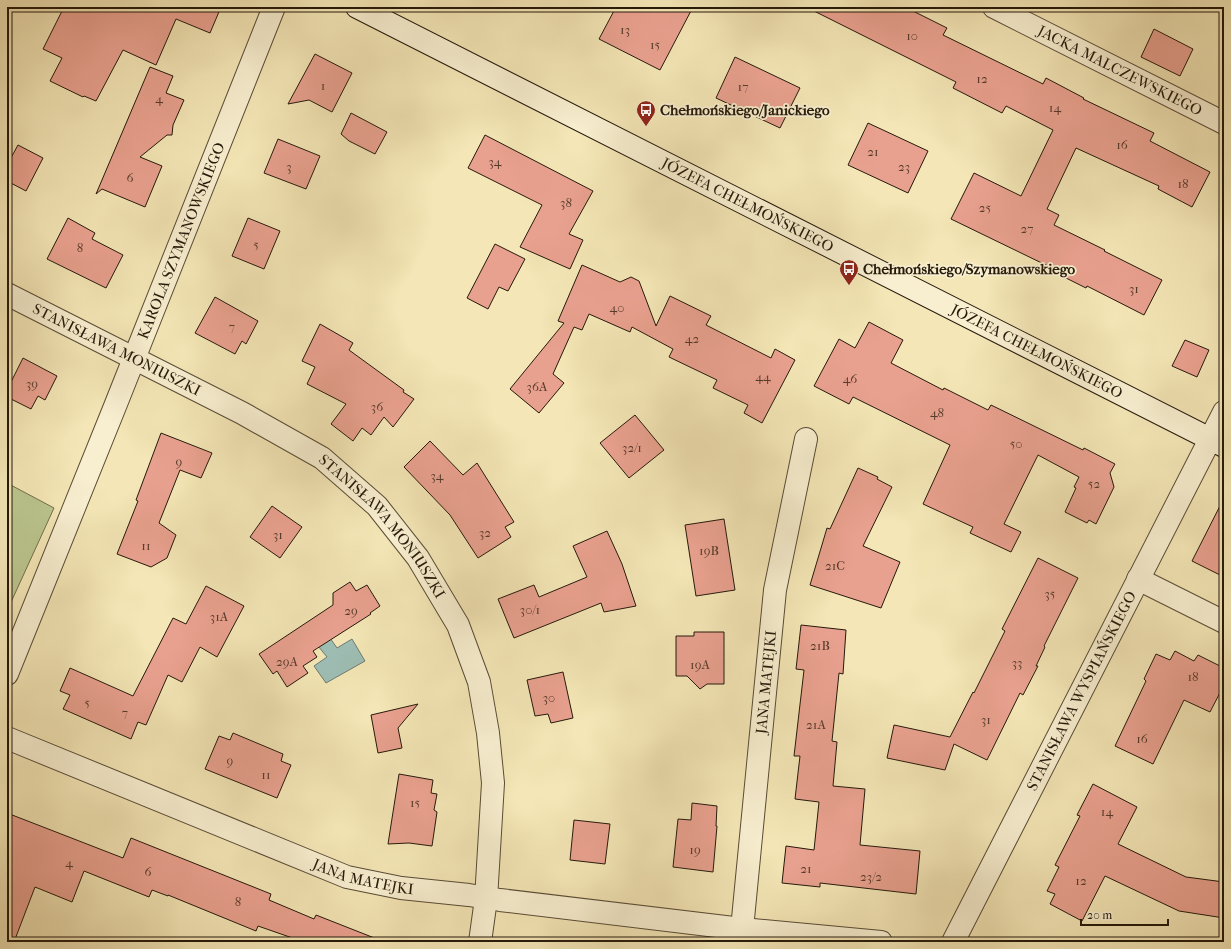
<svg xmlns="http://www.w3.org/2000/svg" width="1231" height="949" viewBox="0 0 1231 949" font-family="'IM FELL French Canon',serif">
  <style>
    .green { fill: #bbc58e; stroke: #706f4c }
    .water { fill: #9ebeb5; stroke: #6e7c71 }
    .building { fill: #e9a18f; stroke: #25190a }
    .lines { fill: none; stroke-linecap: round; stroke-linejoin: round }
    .street-casing { stroke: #594c35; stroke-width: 24 }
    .secondary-casing { stroke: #25190a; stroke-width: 24 }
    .street { stroke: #f8efd0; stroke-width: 22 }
    .secondary { stroke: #f8efd0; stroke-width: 22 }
    .labels { text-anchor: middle; stroke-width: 3.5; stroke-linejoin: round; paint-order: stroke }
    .number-label { font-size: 13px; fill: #563b2b }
    .street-label { font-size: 15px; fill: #25190a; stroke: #f8efd0 }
    .poi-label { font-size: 15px; font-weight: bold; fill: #25190a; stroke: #f8efd0; text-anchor: start }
  </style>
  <rect width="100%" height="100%" fill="#f4e6b6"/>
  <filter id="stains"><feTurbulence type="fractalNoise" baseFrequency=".005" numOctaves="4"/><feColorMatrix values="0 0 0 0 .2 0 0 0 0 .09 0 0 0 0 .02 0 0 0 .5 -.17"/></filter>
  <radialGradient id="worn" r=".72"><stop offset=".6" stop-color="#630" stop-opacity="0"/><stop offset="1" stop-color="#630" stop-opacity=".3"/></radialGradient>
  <path class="green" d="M7,483L54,508L7,611Z"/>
  <path class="water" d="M330,638L337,648L352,639L365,661L326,683L314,666L327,657L318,646Z"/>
  <path class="building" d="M64,7H221L210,33L176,19L156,65L123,50L96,101L84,96L83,97L50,81L62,58L43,49Z
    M616,7H693L660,70L599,39Z
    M806,7H905L947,28L943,35L1043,84L1046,78L1084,98L1083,99L1154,133L1150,141L1210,172L1192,207L1158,189L1159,186L1076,148L1047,209L1059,215L1054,225L1105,250L1104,251L1162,280L1144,315L1087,286L1086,288L1050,270L1052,268L951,219L974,173L1021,196L1053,130L1006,106L1002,113L953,88L956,82Z
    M1154,29L1193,49L1180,76L1141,57Z
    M315,54L352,73L332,112L309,100L288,104Z
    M735,57L800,88L780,128L716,98Z
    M150,67L173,76L166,93L184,100L173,125L172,135H167L140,157L162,166L145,207L102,189L96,194Z
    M351,113L387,132L375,154L349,141L341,134Z
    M868,123L928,151L908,193L848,165Z
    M485,135L593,191L569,234L583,240L570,269L520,247L542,205L468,168Z
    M278,139L320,156L306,189L264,173Z
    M18,145L43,158L26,191L7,181V165Z
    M68,218L95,233L92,239L123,255L106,288L47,259Z
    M248,218L280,231L264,269L232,256Z
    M495,244L525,259L508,291L499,287L488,309L467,298Z
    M582,265L620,282L631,277L639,281L656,326L670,296L711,316L706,325L771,358L775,349L795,360L762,423L744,413L748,405L713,388L717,380L669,357L673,349L632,327L630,332L589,314L582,330L574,327L553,374L564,383L539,413L510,389L564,323L558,321Z
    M215,297L258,321L246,344L242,341L235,354L195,333Z
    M869,322L903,340L891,363L943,390L944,388L988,410L991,405L1083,450L1084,448L1115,464L1110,473L1114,487L1096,524L1089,520L1087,523L1065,512L1076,488L1074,487L1079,477L1038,455L1004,524L1021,532L1011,552L970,533L973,527L923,504L950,445L853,397L849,404L814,386L839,339L855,348Z
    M320,324L353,343L349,350L404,390L403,392L414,399L393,427L384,417L371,435L362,428L353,441L331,424L346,404L307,384L315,367L302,361Z
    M1185,340L1209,350L1197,377L1172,366Z
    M23,358L57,376L45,400L38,396L31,409L7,397V390Z
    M635,415L664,450L629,478L600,443Z
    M161,433L212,453L201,478L180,470L159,523L176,535L167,558L151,567L117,554L138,501L136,500Z
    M430,441L463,475L477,463L514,522L505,527L511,537L478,558L450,515L404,467Z
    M858,468L878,477L877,479L892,487L863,546L900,562L881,608L810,585L827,528L830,529Z
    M1224,498V577L1192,561Z
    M272,506L302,527L280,558L250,537Z
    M724,519L735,590L696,596L685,525Z
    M607,531L622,564L636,606L604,612L601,603L514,638L498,599L534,585L539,597L587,577L573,546Z
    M1038,558L1078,578L1044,646L1045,647L1036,666H1038L1023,695L1020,693L987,760L954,744L945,770L887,758L894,725L950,737L973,692L974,693L1005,631L1002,629Z
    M350,582L356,591L367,585L380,606L370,613L371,614L313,651L317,657L303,666L308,673L287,687L277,671L273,674L259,654L333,605V593Z
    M206,586L244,606L217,657L200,647L182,682L168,675L146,725L138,722L131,739L63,709L70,695L60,691L70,668L133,696L173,618L186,624Z
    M801,625L846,630L843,674L839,673L832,741L837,742L833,786L865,789L860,845L920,851L916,894L820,883V887L782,883L786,846L814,850L819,802L795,799L800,756H794L804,670L796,669Z
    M694,632H724V684H707L700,689L687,676H676V636H694Z
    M1175,651L1194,661L1198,655L1224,668V685L1210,712L1184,700L1153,764L1115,746L1146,681L1144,679L1156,654L1170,660Z
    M563,672L573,718L551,723L548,714L535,716L527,680Z
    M418,704L398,728L402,748L378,753L371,715Z
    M233,733L283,754L281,761L291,765L277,798L205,769L219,736L230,740Z
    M399,774L433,780L431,793L437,794L434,810L437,812L432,846L409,843L388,844Z
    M1093,784L1137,807L1118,844L1186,877L1224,882V918L1179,911L1105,876L1082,921L1050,904L1055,894L1047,891L1059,867L1055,865L1080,816L1077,815Z
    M692,803L717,806L716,826H717L713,872L673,867L678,819L691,820Z
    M7,813L123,858L131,838L271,894L269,900L314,919L316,915L382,941V942H304L258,926L256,931L168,895V896L152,890L149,897L84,871L72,902L35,887L14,942H7Z
    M574,820L610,824L605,864L570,860Z"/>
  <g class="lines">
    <defs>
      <g id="street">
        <path id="s1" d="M994,7L1224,123"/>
        <path id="s2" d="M7,294L242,413L322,458L377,506L418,558L458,625L479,682L488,733L493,783L486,899L480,942"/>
        <path d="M1138,579L1224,622"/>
        <path id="s3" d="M7,674C97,452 186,230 274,7"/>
        <path id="s4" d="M7,738L347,877L401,888L469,895L500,900L742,929L881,942"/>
        <path id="s5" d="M742,929L775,590L806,439"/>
        <path id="s6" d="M953,942L1224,412"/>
      </g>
      <g id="secondary">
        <path id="s7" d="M357,7L1224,446"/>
      </g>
    </defs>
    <use href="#street" class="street-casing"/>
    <use href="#secondary" class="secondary-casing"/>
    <use href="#street" class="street"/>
    <use href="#secondary" class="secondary"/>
  </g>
  <defs>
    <symbol id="bus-pin" viewBox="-11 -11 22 30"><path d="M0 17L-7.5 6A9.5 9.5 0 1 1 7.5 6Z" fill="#8f2418" stroke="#f8efd0"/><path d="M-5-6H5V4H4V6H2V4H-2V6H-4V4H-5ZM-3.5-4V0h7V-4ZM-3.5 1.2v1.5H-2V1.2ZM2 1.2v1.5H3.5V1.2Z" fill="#fff"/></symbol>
  </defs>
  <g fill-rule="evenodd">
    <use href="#bus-pin" x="635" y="99" width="22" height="30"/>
    <use href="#bus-pin" x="838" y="258" width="22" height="30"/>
  </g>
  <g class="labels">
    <g class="number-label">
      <text x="625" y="34">13</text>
      <text x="912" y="40">10</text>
      <text x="655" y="49">15</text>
      <text x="982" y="83">12</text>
      <text x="323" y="90">1</text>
      <text x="743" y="91">17</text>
      <text x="159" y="103">4</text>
      <text x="1055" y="112">14</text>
      <text x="1122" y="149">16</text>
      <text x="873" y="156">21</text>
      <text x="495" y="166">34</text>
      <text x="289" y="171">3</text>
      <text x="904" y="171">23</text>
      <text x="130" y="182">6</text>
      <text x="1183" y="188">18</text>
      <text x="566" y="207">38</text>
      <text x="985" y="212">25</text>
      <text x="1027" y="233">27</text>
      <text x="256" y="249">5</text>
      <text x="80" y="252">8</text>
      <text x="1134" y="293">31</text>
      <text x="617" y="312">40</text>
      <text x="232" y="331">7</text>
      <text x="692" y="343">42</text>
      <text x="763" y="381">44</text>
      <text x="850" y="383">46</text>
      <text x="32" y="388">39</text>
      <text x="537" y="391">36A</text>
      <text x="377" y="411">36</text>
      <text x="937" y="417">48</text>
      <text x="1016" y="448">50</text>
      <text x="632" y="452">32/1</text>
      <text x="179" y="466">9</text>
      <text x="437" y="480">34</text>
      <text x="1094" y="488">52</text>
      <text x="485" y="537">32</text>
      <text x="278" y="539">31</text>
      <text x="146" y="550">11</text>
      <text x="709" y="555">19B</text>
      <text x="835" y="570">21C</text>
      <text x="1050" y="598">35</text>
      <text x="530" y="614">30/1</text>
      <text x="351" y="615">29</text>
      <text x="219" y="621">31A</text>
      <text x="820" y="650">21B</text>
      <text x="287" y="666">29A</text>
      <text x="1017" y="667">33</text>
      <text x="700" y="669">19A</text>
      <text x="1193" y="681">18</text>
      <text x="549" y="702">30</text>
      <text x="87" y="707">5</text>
      <text x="125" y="717">7</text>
      <text x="986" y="724">31</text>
      <text x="816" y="729">21A</text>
      <text x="1142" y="743">16</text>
      <text x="230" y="765">9</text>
      <text x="266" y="779">11</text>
      <text x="415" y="807">15</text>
      <text x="1107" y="816">14</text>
      <text x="695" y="854">19</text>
      <text x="69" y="867">4</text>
      <text x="806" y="873">21</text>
      <text x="148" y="876">6</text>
      <text x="871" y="881">23/2</text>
      <text x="1081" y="885">12</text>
      <text x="238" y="906">8</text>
    </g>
    <g class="street-label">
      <text dy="5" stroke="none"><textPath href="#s1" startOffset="141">JACKA MALCZEWSKIEGO</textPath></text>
      <text dy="5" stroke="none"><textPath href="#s7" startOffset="438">JÓZEFA CHEŁMOŃSKIEGO</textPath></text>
      <text dy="5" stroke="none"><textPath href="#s3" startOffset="467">KAROLA SZYMANOWSKIEGO</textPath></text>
      <text dy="5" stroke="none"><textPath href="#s2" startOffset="123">STANISŁAWA MONIUSZKI</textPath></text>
      <text dy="5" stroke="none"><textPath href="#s7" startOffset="762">JÓZEFA CHEŁMOŃSKIEGO</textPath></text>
      <text dy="5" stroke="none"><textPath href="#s2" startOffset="447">STANISŁAWA MONIUSZKI</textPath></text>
      <text dy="5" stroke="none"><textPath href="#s5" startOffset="248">JANA MATEJKI</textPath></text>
      <text dy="5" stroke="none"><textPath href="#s6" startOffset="282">STANISŁAWA WYSPIAŃSKIEGO</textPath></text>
      <text dy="5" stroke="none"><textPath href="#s4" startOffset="383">JANA MATEJKI</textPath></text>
    </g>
    <g class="poi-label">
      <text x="660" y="115">Chełmońskiego/Janickiego</text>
      <text x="863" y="274">Chełmońskiego/Szymanowskiego</text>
    </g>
  </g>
  <rect width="1231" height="949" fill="none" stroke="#f4e6b6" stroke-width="24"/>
  <rect x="8" y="8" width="1215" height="933" fill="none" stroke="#25190a" stroke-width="2"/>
  <rect x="12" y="12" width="1207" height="925" fill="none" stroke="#25190a"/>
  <path d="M1081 919v6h87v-6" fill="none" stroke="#25190a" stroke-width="2"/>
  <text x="1087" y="919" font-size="12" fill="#25190a" stroke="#f8efd0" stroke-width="3" paint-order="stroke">20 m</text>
  <rect width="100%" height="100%" filter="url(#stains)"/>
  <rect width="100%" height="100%" fill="url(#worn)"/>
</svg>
